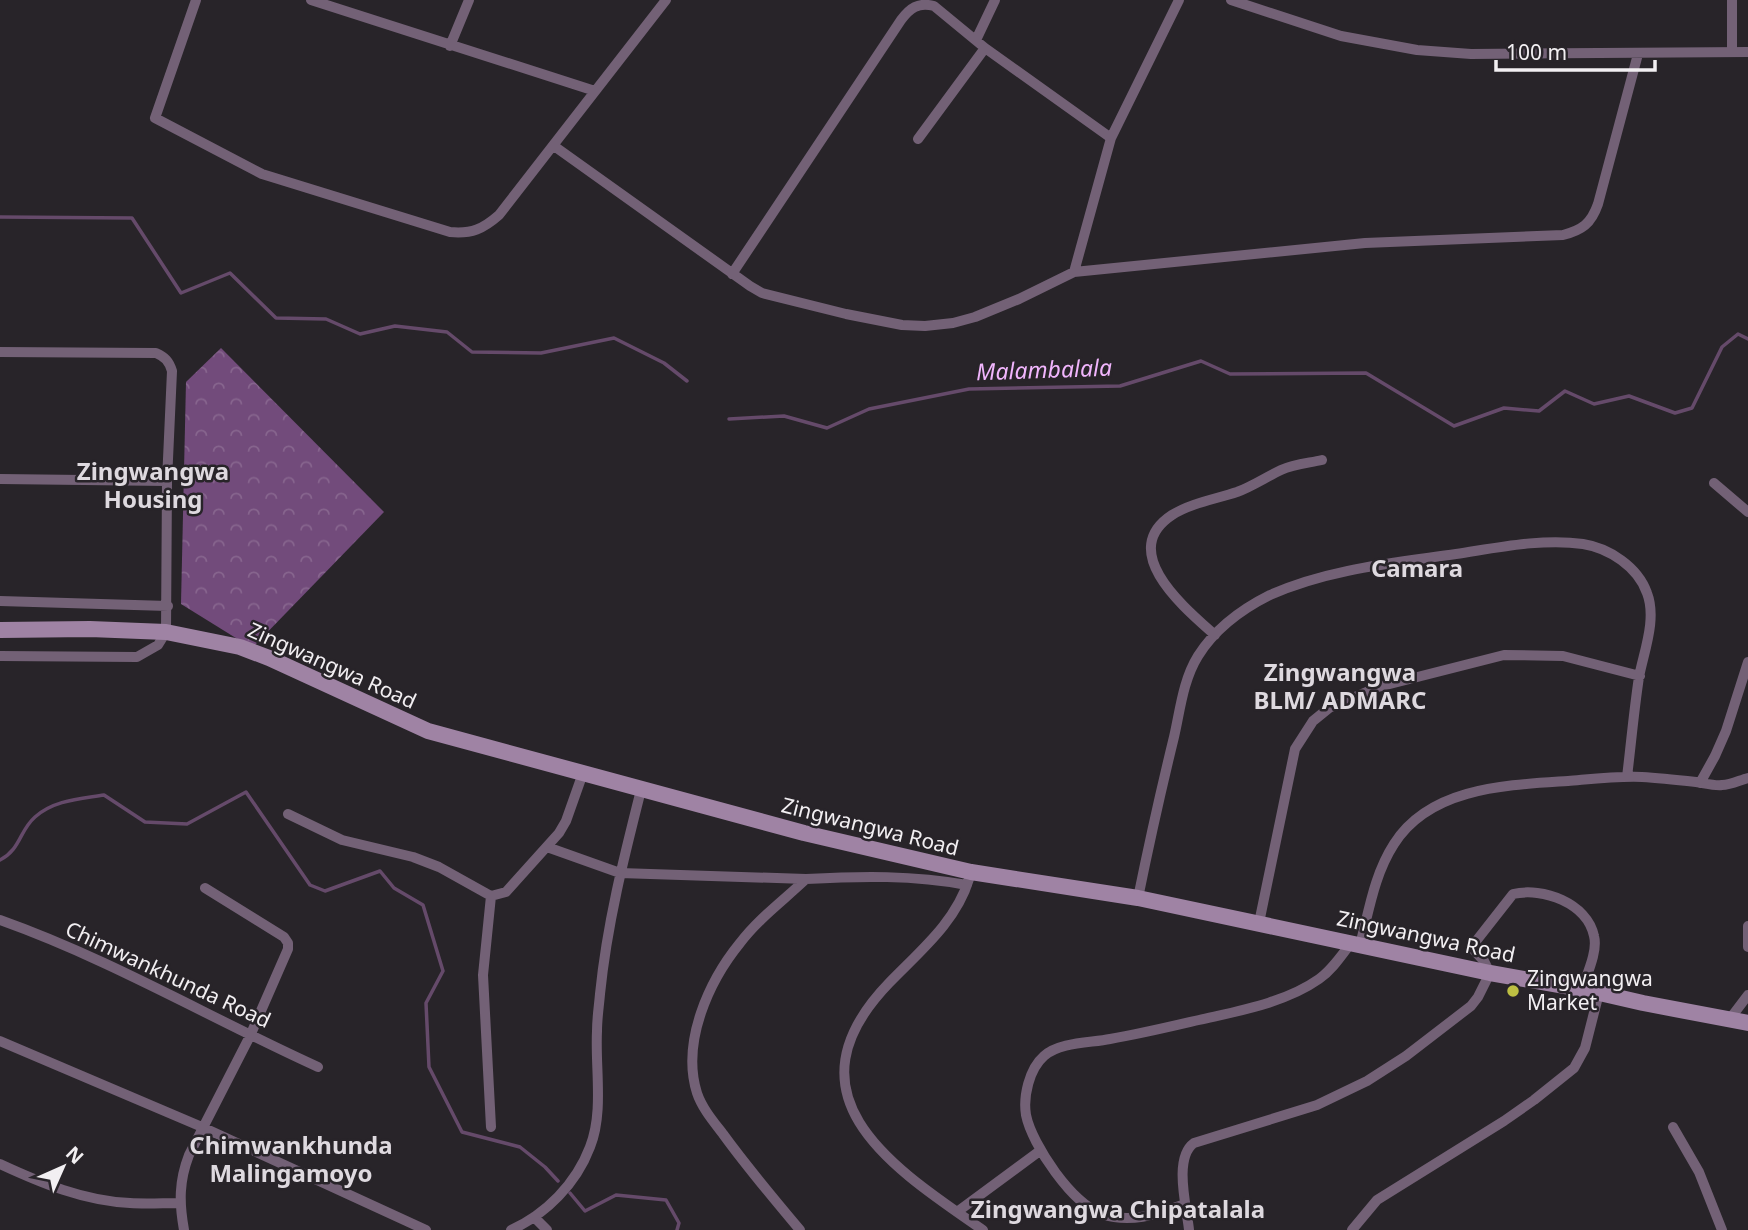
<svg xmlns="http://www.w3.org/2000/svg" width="1748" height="1230" viewBox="0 0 1748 1230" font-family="'Noto Sans',sans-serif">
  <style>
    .forest { fill: url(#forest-crowns) }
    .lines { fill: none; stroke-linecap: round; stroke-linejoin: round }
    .stream { stroke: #654a6a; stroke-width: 3.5 }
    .street { stroke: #736176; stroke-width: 10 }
    .secondary { stroke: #9f83a4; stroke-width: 16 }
    .poi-dot { fill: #bdbf43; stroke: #282429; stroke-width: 2.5 }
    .labels { text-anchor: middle; stroke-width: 5; stroke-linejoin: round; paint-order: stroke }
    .street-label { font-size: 21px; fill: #f2eff2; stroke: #282429 }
    .poi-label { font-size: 21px; fill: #f2eff2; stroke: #282429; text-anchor: start }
    .water-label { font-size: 23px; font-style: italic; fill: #f1b5fd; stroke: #282429 }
    .quarter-label { font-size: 24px; font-weight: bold; fill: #ded9df; stroke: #282429 }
  </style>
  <defs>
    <pattern id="forest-crowns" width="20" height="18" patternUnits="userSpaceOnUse" patternTransform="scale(1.75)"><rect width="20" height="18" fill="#724b7b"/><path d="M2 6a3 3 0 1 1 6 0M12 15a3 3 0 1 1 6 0" fill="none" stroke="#87658e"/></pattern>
  </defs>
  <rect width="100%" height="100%" fill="#282429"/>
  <path class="forest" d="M221,348L384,512L252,648L181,604L186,382Z"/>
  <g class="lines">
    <path class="stream" d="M0,217L132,218L181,293L230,273L276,318L326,319L360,334L395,326L447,332L472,352L541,353L614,338L664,363L687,381
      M729,419L784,416L827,428L869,409L969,389L1120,386L1201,361L1230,374L1366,373L1454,426L1504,408L1539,411L1565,391L1594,404L1629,396L1675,413L1692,408L1722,347L1738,334L1748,339
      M0,860C21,849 19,831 35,817C54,800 80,799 104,795L145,822L187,824L246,792L310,885L325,891L380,871L394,888L423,905L443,971L426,1003L429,1067L462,1132L520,1147L545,1167L558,1181
      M570,1193L585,1211L616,1195L666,1200L679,1223L677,1230"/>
    <path class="street" d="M196,0L155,118L262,174L450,232C472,234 483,229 499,215L666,0
      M311,0L595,91
      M1231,0L1341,36L1417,50L1471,54L1748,52
      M1732,0V51
      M976,40L995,0
      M450,46L469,0
      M918,139L985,48
      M554,146L750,286L762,293L846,314L902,325L925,326L953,323L975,317L1019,299L1074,272L1365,243L1563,235C1582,230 1591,224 1598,204L1638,54
      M1074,272L1111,138L1179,0
      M732,274L901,20C910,8 918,2 934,6L985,48L1111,138
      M0,352L156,353C165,357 169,361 172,371L167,481L166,632L158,645L137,657L0,656
      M0,479L167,481
      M1714,483L1748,512
      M0,601L168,606
      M1215,635C1186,609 1116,552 1172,515C1191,503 1216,499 1237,492C1253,486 1266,477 1281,470C1294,464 1309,463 1322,460
      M1700,783L1715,756L1726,731L1748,662
      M288,814L342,840L413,857L439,867L491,896L506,892L559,833L566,821L583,773
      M547,847L620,873L806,879
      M969,879C956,922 920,951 889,983C780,1096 893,1168 983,1230
      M491,896L483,975L491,1127
      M1138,898C1149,844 1161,790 1174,737C1180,711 1183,680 1198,656C1215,629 1242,609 1270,595C1328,569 1394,563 1456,554C1496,548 1542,538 1583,544C1609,548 1638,567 1647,593C1657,619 1644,651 1639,677C1634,710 1631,744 1627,777
      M0,920C110,959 212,1019 318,1067
      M1259,923L1295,749L1313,721L1329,708L1378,687L1504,655L1563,656L1640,676
      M1748,926V947
      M1360,945C1369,911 1374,875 1394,844C1430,787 1507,785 1568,781C1592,779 1617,776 1642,777C1660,778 1678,780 1696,782C1704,783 1714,786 1722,785C1731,785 1740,780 1748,778
      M1729,1020L1748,995
      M0,1041L202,1127L426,1230
      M1673,1127L1699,1172L1722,1230
      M0,1164C41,1183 84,1201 130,1203C146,1204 163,1203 179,1203
      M1185,1204C1157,1214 1131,1224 1102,1214C1073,1205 1032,1145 1026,1115C1023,1097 1029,1069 1044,1056C1060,1042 1090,1043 1110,1039C1140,1034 1169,1027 1199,1020C1238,1011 1285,1003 1319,979C1332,970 1341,956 1351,943
      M957,1212L1041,1150
      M534,1217L547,1230
      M184,1230C179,1202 179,1181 189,1155L250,1036L288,949V943L284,937L205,888
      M511,1230C546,1214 576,1184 590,1147C604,1112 595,1068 597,1031C597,1018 599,1006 600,994C607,924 624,857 641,790
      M800,1230C773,1198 747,1167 723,1134C713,1121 702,1108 697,1093C681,1042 709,981 740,943C758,919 784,900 806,879C861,876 913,875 967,885
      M1189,1230C1187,1208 1173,1158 1194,1143L1317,1105L1367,1081L1406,1056L1471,1006L1478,997L1490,973L1484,961L1473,949V945L1513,894C1543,887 1587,903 1594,936C1598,951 1587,974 1582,989
      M1352,1230L1377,1200L1504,1121L1534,1100L1574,1068L1585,1048L1599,993"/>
    <path class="secondary" d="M0,630L90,629L166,632L240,647L269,658L428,731L804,833L971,872L1138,898L1490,973L1582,989L1643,1003L1748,1023"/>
  </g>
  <circle class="poi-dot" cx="1513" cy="991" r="7"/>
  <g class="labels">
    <g class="street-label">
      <text transform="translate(332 666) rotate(24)" y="7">Zingwangwa Road</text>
      <text transform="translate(870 827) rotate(14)" y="7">Zingwangwa Road</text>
      <text transform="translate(1426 937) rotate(12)" y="7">Zingwangwa Road</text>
      <text transform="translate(168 975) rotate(25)" y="7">Chimwankhunda Road</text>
    </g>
    <g class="poi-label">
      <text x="1527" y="986">Zingwangwa<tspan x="1527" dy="24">Market</tspan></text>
    </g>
    <g class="water-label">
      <text transform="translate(1044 370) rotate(-2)" y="8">Malambalala</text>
    </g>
    <g class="quarter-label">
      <text x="153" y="480">Zingwangwa<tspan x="153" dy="28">Housing</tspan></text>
      <text x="1417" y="577">Camara</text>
      <text x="1340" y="681">Zingwangwa<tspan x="1340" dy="28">BLM/ ADMARC</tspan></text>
      <text x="291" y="1154">Chimwankhunda<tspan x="291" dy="28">Malingamoyo</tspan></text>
      <text x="1118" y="1218">Zingwangwa Chipatalala</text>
    </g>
  </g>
  <g transform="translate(63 1167) rotate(45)" stroke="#282429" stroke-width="5" paint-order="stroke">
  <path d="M0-5L12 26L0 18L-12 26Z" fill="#f2eff2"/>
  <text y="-10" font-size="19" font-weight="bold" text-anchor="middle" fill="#f2eff2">N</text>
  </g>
  <path d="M1496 60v10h159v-10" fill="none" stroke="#f2eff2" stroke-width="3.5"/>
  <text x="1506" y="60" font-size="21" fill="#f2eff2" stroke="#282429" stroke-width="5" paint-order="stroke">100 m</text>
</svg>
